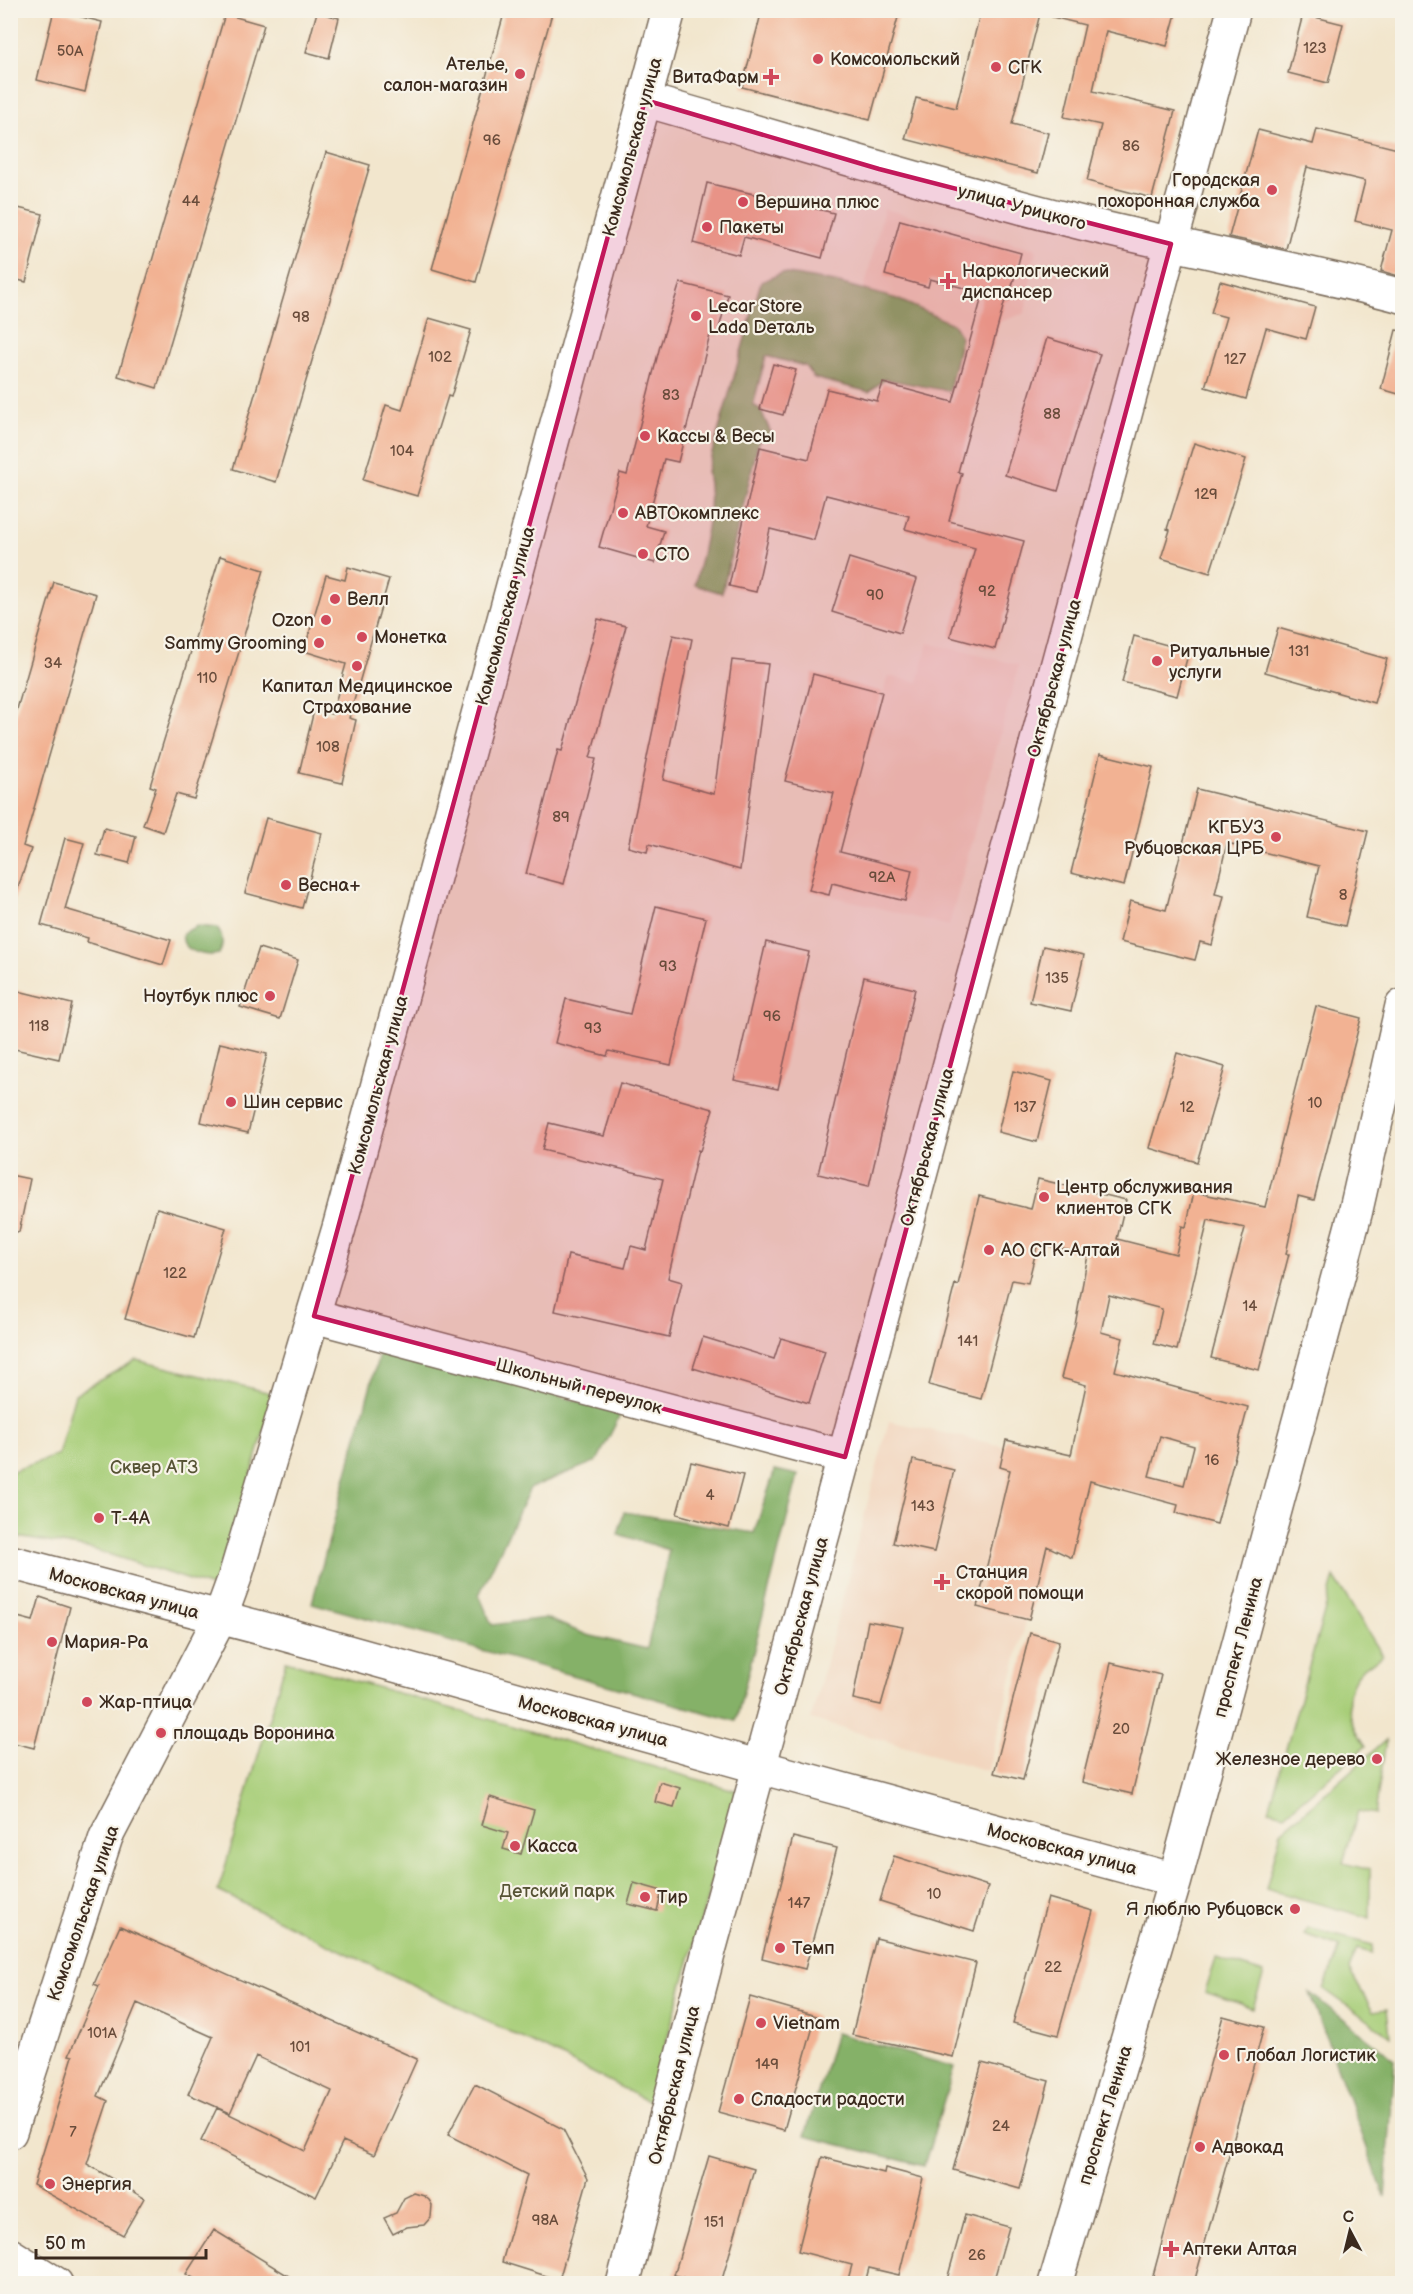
<svg xmlns="http://www.w3.org/2000/svg" width="1413" height="2294" viewBox="0 0 1413 2294" font-family="'Balsamiq Sans',sans-serif">
  <style>
    .built { fill: #f2d5be }
    .green { fill: #a7ce78; stroke: #717c4b; stroke-width: 1.5 }
    .forest { fill: #85b168; stroke: #606e43; stroke-width: 1.5 }
    .building { fill: #f2b293; fill-rule: evenodd }
    .lines { fill: none; stroke-linecap: round; stroke-linejoin: round }
    .minor-casing { stroke: #7b6c5b; stroke-width: 36 }
    .major-casing { stroke: #7b6c5b; stroke-width: 36 }
    .minor { stroke: #fff; stroke-width: 33 }
    .major { stroke: #fff; stroke-width: 33 }
    .marked { fill: #c2185b; fill-opacity: 0.2; stroke: #c2185b; stroke-width: 4.5; stroke-linejoin: round }
    .poi-dot { fill: #d1495b; stroke: #f7f3e8; stroke-width: 2 }
    .labels { text-anchor: middle; stroke-width: 4.5; stroke-linejoin: round; paint-order: stroke }
    .number-label { font-size: 15px; fill: #694c3b }
    .poi-label { font-size: 18px; fill: #3b2a1e; stroke: #f7f3e8; text-anchor: start }
    .street-label { font-size: 18px; fill: #3b2a1e; stroke: #f7f3e8 }
    .park-label { font-size: 18px; fill: #565334; stroke: #f7f3e8 }
  </style>
  <rect width="100%" height="100%" fill="#f7f3e8"/>
  <filter id="ink" filterUnits="userSpaceOnUse"><feTurbulence type="fractalNoise" baseFrequency=".0167" numOctaves="2"/><feDisplacementMap in="SourceGraphic" scale="12" xChannelSelector="R" yChannelSelector="G"/><feConvolveMatrix kernelMatrix="1 2 1 2 8 2 1 2 1" color-interpolation-filters="sRGB"/></filter>
  <filter id="wash" filterUnits="userSpaceOnUse"><feTurbulence type="fractalNoise" baseFrequency=".008" numOctaves="4" result="noise"/><feDisplacementMap in="SourceGraphic" scale="24" xChannelSelector="R" yChannelSelector="G"/><feGaussianBlur stdDeviation="1.35" result="paint"/><feColorMatrix in="noise" values="0 0 0 0 0 0 0 0 0 0 0 0 0 0 0 0 0 1.4 0 .05"/><feComposite in="paint" operator="in"/></filter>
  <g filter="url(#wash)">
    <rect width="100%" height="100%" fill="#f2e6cd"/>
    <path class="built" d="M884,209L1036,249L1025,313L999,322L995,329L974,324L956,402L844,369Z
      M928,643L1019,665L949,926L829,895L888,676L918,682Z
      M889,1421L1067,1460L988,1771L811,1719Z"/>
    <path class="green" d="M136,1360L275,1394L218,1589L92,1549L11,1536L10,1472L58,1455L75,1394Z
      M1334,1577L1383,1656C1377,1660 1368,1664 1363,1669C1339,1693 1349,1722 1366,1746L1285,1814L1269,1810Z
      M286,1661L738,1791L649,2102L568,2060L218,1891Z
      M1386,1740L1375,1814L1358,1811L1343,1863L1370,1870V1918L1266,1889L1281,1832Z
      M1308,1928L1373,1945L1372,1953L1357,1949L1349,1970L1373,2011L1387,2009L1390,2036L1324,1989L1340,1947L1305,1935Z
      M1216,1958L1264,1973L1253,2008L1205,1992Z"/>
    <path class="forest" d="M782,273L835,282L897,299L953,324L961,337L949,391L885,379L869,392L814,378L805,366L766,356L753,405L760,409L773,437L759,440L722,593L695,585C703,548 715,509 707,471L761,282Z
      M197,926L217,928C223,936 224,946 219,954C204,957 179,951 183,933Z
      M381,1347L621,1413L597,1461L530,1488L479,1595L492,1625L546,1618L587,1635L647,1649L669,1550L618,1534L624,1512L754,1533L775,1470L798,1475L736,1721L312,1603Z
      M1310,1993L1395,2060L1385,2197Z
      M836,2033L954,2067L924,2166L805,2136Z"/>
    <g id="blocks">
      <path class="building" d="M54,10L102,22L85,92L37,80Z
        M505,10H553L476,282L432,269Z
        M762,10H900L870,120L742,87Z
        M981,10H1041L1012,124L1048,133L1038,173L905,139L916,98L956,108Z
        M1053,10H1177L1167,46L1106,31L1093,91L1175,111L1152,198L1087,181L1101,125L1064,117L1085,25L1052,17Z
        M317,12L339,18L329,58L306,52Z
        M225,14L264,25L157,388L118,376Z
        M1303,14L1343,24L1328,83L1288,73Z
        M1317,129L1402,150V277L1381,271L1392,230L1355,221L1365,181L1307,167L1286,249L1229,237L1258,130L1313,144Z
        M326,152L370,165L276,482L233,469Z
        M707,183L834,213L822,258L744,237L739,255L693,243Z
        M10,206L43,214L26,282L10,278Z
        M900,220L1021,253L1008,301L1005,300L958,472L962,473L949,521L1024,541L995,649L950,637L975,548L905,529L909,516L826,495L814,540L770,529L756,592L729,586L760,447L809,459L827,389L877,401L883,383L953,402L983,293L930,279L928,287L885,275Z
        M1220,281L1315,307L1306,339L1266,328L1246,399L1205,387L1226,317L1211,313Z
        M680,283L728,295L717,336L710,335L678,462L664,459L646,526L664,531L655,563L599,547L620,473L627,475L660,346Z
        M429,318L471,330L451,397L448,396L417,496L363,480L386,405L402,410Z
        M1396,330L1402,331V395L1381,389Z
        M1047,338L1100,354L1058,491L1005,475Z
        M773,364L796,370L783,415L760,409Z
        M1194,443L1246,459L1210,573L1161,558L1170,530L1167,529Z
        M220,556L264,570L194,799L176,794L163,832L143,825L156,788L150,786Z
        M849,558L917,579L900,633L832,612Z
        M348,567L389,579L349,718L356,720L342,783L299,773L314,710L332,714L346,664L304,651L326,575L345,580Z
        M54,582L96,594L23,846L31,849L14,900L10,899V733Z
        M598,619L626,626L590,758L596,759L564,884L526,874L558,750L562,751Z
        M1278,628L1387,659L1374,703L1265,672Z
        M673,635L692,639L663,780L714,794L732,660L768,664L740,870L649,844L647,852L628,847Z
        M1134,636L1189,651L1177,696L1122,682Z
        M813,674L882,692L840,852L912,870L905,901L832,883L829,895L809,890L834,793L785,781Z
        M1100,754L1153,767L1124,886L1071,873Z
        M1197,789L1368,831L1345,926L1307,917L1319,866L1227,843L1215,894L1224,896L1212,945L1200,942L1195,960L1120,942L1130,901L1166,910Z
        M266,818L322,833L302,908L245,893Z
        M104,828L136,836L129,863L97,855Z
        M65,838L84,843L65,909L171,940L163,965L87,942L88,938L41,925Z
        M656,906L706,918L671,1065L609,1051L607,1056L555,1043L566,999L630,1014Z
        M766,942L809,952L778,1089L734,1080Z
        M1043,946L1084,955L1071,1011L1030,1002Z
        M259,948L298,960L280,1019L240,1007Z
        M864,977L915,989L869,1186L818,1174Z
        M10,989L72,1004L59,1059L10,1048Z
        M1316,1006L1361,1018L1314,1200L1298,1196L1286,1254H1289L1259,1370L1211,1358L1245,1228L1208,1220L1177,1350L1154,1344L1162,1309L1109,1295L1101,1332L1123,1338L1115,1371L1248,1407L1217,1524L1176,1513L1178,1505L1090,1481L1072,1558L1047,1546L1029,1620L977,1607L1010,1470L1000,1467L1006,1440L1071,1455L1086,1385L1061,1378L1075,1325L1088,1255L1038,1243L1028,1283L1012,1280L981,1399L929,1385L955,1284L958,1285L979,1196L1031,1209L1038,1179L1126,1200L1117,1239L1176,1254L1182,1226L1186,1227L1194,1192L1265,1207ZM1160,1436L1194,1446L1184,1485L1149,1476Z
        M220,1043L267,1054L248,1133L201,1122Z
        M1177,1053L1225,1067L1197,1162L1149,1148Z
        M1013,1071L1052,1081L1037,1142L998,1132Z
        M620,1083L713,1109L700,1151L698,1150L668,1278L682,1282L669,1337L555,1311L568,1255L625,1268L631,1246L646,1250L663,1179L542,1150L549,1123L604,1136Z
        M10,1175L30,1179L19,1232L10,1231Z
        M157,1208L226,1228L194,1338L125,1319Z
        M703,1337L774,1359L781,1338L825,1351L809,1403L693,1368Z
        M913,1460L954,1470L934,1552L893,1543Z
        M691,1462L743,1475L729,1528L677,1514Z
        M40,1597L70,1607L34,1748L10,1742V1615L33,1621Z
        M868,1621L903,1627L881,1705L853,1699Z
        M1030,1633L1059,1641L1023,1780L994,1773Z
        M1111,1663L1161,1675L1132,1794L1082,1782Z
        M660,1782L680,1788L674,1807L655,1802Z
        M490,1797L534,1810L521,1854L503,1849L508,1833L482,1825Z
        M793,1837L837,1848L805,1969L762,1958Z
        M894,1856L988,1886L974,1931L880,1901Z
        M634,1883L662,1891L657,1911L628,1904Z
        M1048,1898L1093,1911L1058,2035L1013,2023Z
        M120,1926L417,2059L374,2155L343,2141L316,2197L201,2141L217,2108L305,2151L332,2091L256,2056L230,2113L188,2094L213,2037L137,2003L98,2096L108,2101L87,2164L144,2198L123,2235L33,2185L73,2056L69,2055L99,1986L94,1984Z
        M876,1938L976,1963L953,2057L852,2035Z
        M750,1997L816,2016L784,2130L718,2112Z
        M1223,2016L1264,2027L1194,2283H1151Z
        M982,2063L1049,2081L1020,2189L953,2170Z
        M475,2084L563,2129L588,2178L559,2280L502,2262L527,2175L448,2135Z
        M709,2156L754,2169L721,2283H706L674,2275Z
        M822,2157L884,2173L885,2168L923,2178L899,2275L869,2268L865,2283H847L852,2265L798,2251Z
        M414,2193L424,2196L429,2200L432,2205L431,2217L424,2225L407,2227L393,2234L384,2218L396,2213L404,2198Z
        M965,2215L1009,2227L993,2283H946Z
        M214,2230L300,2283H202L186,2274Z"/>
    </g>
  </g>
  <g filter="url(#ink)">
    <use href="#blocks" fill-opacity="0" stroke="#7b6c5b" stroke-width="1.5"/>
    <g class="lines">
      <defs>
        <path id="minor" d="M645,100C787,140 927,184 1070,220C1180,248 1292,267 1402,296
          M314,1316L845,1457
          M10,1562L280,1633L760,1767L1175,1880
          M1055,2284L1175,1880L1355,1214L1402,1006"/>
        <path id="major" d="M10,2132L106,1837L220,1618L235,1577L339,1228L669,10
          M10,2255L56,2284
          M623,2284L710,1947L850,1435L1234,10"/>
      </defs>
      <use href="#minor" class="minor-casing"/>
      <use href="#major" class="major-casing"/>
      <use href="#minor" class="minor"/>
      <use href="#major" class="major"/>
    </g>
  </g>
  <path class="marked" d="M645,100L879,169L1171,244L845,1457L314,1316Z"/>
  <g class="poi-dot">
    <circle cx="818" cy="59" r="6"/>
    <circle cx="996" cy="67" r="6"/>
    <circle cx="520" cy="74" r="6"/>
    <path d="M768 68h6v6h6v6h-6v6h-6v-6h-6v-6h6z"/>
    <circle cx="1272" cy="190" r="6"/>
    <circle cx="743" cy="202" r="6"/>
    <circle cx="707" cy="227" r="6"/>
    <path d="M945 272h6v6h6v6h-6v6h-6v-6h-6v-6h6z"/>
    <circle cx="696" cy="316" r="6"/>
    <circle cx="645" cy="436" r="6"/>
    <circle cx="623" cy="513" r="6"/>
    <circle cx="643" cy="554" r="6"/>
    <circle cx="335" cy="599" r="6"/>
    <circle cx="326" cy="620" r="6"/>
    <circle cx="362" cy="637" r="6"/>
    <circle cx="319" cy="643" r="6"/>
    <circle cx="1157" cy="661" r="6"/>
    <circle cx="357" cy="666" r="6"/>
    <circle cx="1276" cy="837" r="6"/>
    <circle cx="286" cy="885" r="6"/>
    <circle cx="270" cy="996" r="6"/>
    <circle cx="231" cy="1102" r="6"/>
    <circle cx="1044" cy="1197" r="6"/>
    <circle cx="989" cy="1250" r="6"/>
    <circle cx="99" cy="1518" r="6"/>
    <path d="M939 1573h6v6h6v6h-6v6h-6v-6h-6v-6h6z"/>
    <circle cx="52" cy="1642" r="6"/>
    <circle cx="87" cy="1702" r="6"/>
    <circle cx="161" cy="1733" r="6"/>
    <circle cx="1377" cy="1759" r="6"/>
    <circle cx="515" cy="1846" r="6"/>
    <circle cx="645" cy="1897" r="6"/>
    <circle cx="1295" cy="1909" r="6"/>
    <circle cx="780" cy="1948" r="6"/>
    <circle cx="761" cy="2023" r="6"/>
    <circle cx="1224" cy="2055" r="6"/>
    <circle cx="739" cy="2099" r="6"/>
    <circle cx="1200" cy="2147" r="6"/>
    <circle cx="50" cy="2184" r="6"/>
    <path d="M1168 2240h6v6h6v6h-6v6h-6v-6h-6v-6h6z"/>
  </g>
  <g class="labels">
    <g class="number-label">
      <text x="1315" y="53">123</text>
      <text x="70" y="56">50А</text>
      <text x="492" y="145">96</text>
      <text x="1131" y="151">86</text>
      <text x="191" y="206">44</text>
      <text x="301" y="322">98</text>
      <text x="440" y="362">102</text>
      <text x="1235" y="364">127</text>
      <text x="671" y="400">83</text>
      <text x="1052" y="419">88</text>
      <text x="402" y="456">104</text>
      <text x="1206" y="499">129</text>
      <text x="987" y="596">92</text>
      <text x="875" y="600">90</text>
      <text x="1299" y="656">131</text>
      <text x="53" y="668">34</text>
      <text x="207" y="683">110</text>
      <text x="328" y="752">108</text>
      <text x="561" y="822">89</text>
      <text x="882" y="882">92А</text>
      <text x="1343" y="900">8</text>
      <text x="668" y="971">93</text>
      <text x="1057" y="983">135</text>
      <text x="772" y="1021">96</text>
      <text x="39" y="1031">118</text>
      <text x="593" y="1033">93</text>
      <text x="1315" y="1108">10</text>
      <text x="1025" y="1112">137</text>
      <text x="1187" y="1112">12</text>
      <text x="175" y="1278">122</text>
      <text x="1250" y="1311">14</text>
      <text x="968" y="1346">141</text>
      <text x="1212" y="1465">16</text>
      <text x="710" y="1500">4</text>
      <text x="923" y="1511">143</text>
      <text x="1121" y="1734">20</text>
      <text x="934" y="1899">10</text>
      <text x="799" y="1908">147</text>
      <text x="1053" y="1972">22</text>
      <text x="102" y="2038">101А</text>
      <text x="300" y="2052">101</text>
      <text x="767" y="2069">149</text>
      <text x="1001" y="2131">24</text>
      <text x="73" y="2137">7</text>
      <text x="545" y="2225">98А</text>
      <text x="714" y="2227">151</text>
      <text x="977" y="2260">26</text>
    </g>
    <g class="poi-label">
      <text x="830" y="65">Комсомольский</text>
      <text x="508" y="70" text-anchor="end">Ателье,<tspan x="508" dy="21">салон-магазин</tspan></text>
      <text x="1008" y="73">СГК</text>
      <text x="759" y="83" text-anchor="end">ВитаФарм</text>
      <text x="1260" y="186" text-anchor="end">Городская<tspan x="1260" dy="21">похоронная служба</tspan></text>
      <text x="755" y="208">Вершина плюс</text>
      <text x="719" y="233">Пакеты</text>
      <text x="962" y="277">Наркологический<tspan x="962" dy="21">диспансер</tspan></text>
      <text x="708" y="312">Lecar Store<tspan x="708" dy="21">Lada Dеталь</tspan></text>
      <text x="657" y="442">Кассы &amp; Весы</text>
      <text x="635" y="519">АВТОкомплекс</text>
      <text x="655" y="560">СТО</text>
      <text x="347" y="605">Велл</text>
      <text x="314" y="626" text-anchor="end">Ozon</text>
      <text x="374" y="643">Монетка</text>
      <text x="307" y="649" text-anchor="end">Sammy Grooming</text>
      <text x="1169" y="657">Ритуальные<tspan x="1169" dy="21">услуги</tspan></text>
      <text x="357" y="692" text-anchor="middle">Капитал Медицинское<tspan x="357" dy="21">Страхование</tspan></text>
      <text x="1264" y="833" text-anchor="end">КГБУЗ<tspan x="1264" dy="21">Рубцовская ЦРБ</tspan></text>
      <text x="298" y="891">Весна+</text>
      <text x="258" y="1002" text-anchor="end">Ноутбук плюс</text>
      <text x="243" y="1108">Шин сервис</text>
      <text x="1056" y="1193">Центр обслуживания<tspan x="1056" dy="21">клиентов СГК</tspan></text>
      <text x="1001" y="1256">АО СГК-Алтай</text>
      <text x="111" y="1524">Т-4А</text>
      <text x="956" y="1578">Станция<tspan x="956" dy="21">скорой помощи</tspan></text>
      <text x="64" y="1648">Мария-Ра</text>
      <text x="99" y="1708">Жар-птица</text>
      <text x="173" y="1739">площадь Воронина</text>
      <text x="1365" y="1765" text-anchor="end">Железное дерево</text>
      <text x="527" y="1852">Касса</text>
      <text x="657" y="1903">Тир</text>
      <text x="1283" y="1915" text-anchor="end">Я люблю Рубцовск</text>
      <text x="792" y="1954">Темп</text>
      <text x="773" y="2029">Vietnam</text>
      <text x="1236" y="2061">Глобал Логистик</text>
      <text x="751" y="2105">Сладости радости</text>
      <text x="1212" y="2153">Адвокад</text>
      <text x="62" y="2190">Энергия</text>
      <text x="1183" y="2255">Аптеки Алтая</text>
    </g>
    <g class="street-label">
      <text transform="translate(632 147) rotate(-75)" y="6">Комсомольская улица</text>
      <text transform="translate(1022 207) rotate(15)" y="6">улица Урицкого</text>
      <text transform="translate(505 616) rotate(-75)" y="6">Комсомольская улица</text>
      <text transform="translate(1054 678) rotate(-75)" y="6">Октябрьская улица</text>
      <text transform="translate(378 1085) rotate(-75)" y="6">Комсомольская улица</text>
      <text transform="translate(927 1147) rotate(-75)" y="6">Октябрьская улица</text>
      <text transform="translate(579 1386) rotate(15)" y="6">Школьный переулок</text>
      <text transform="translate(124 1593) rotate(15)" y="6">Московская улица</text>
      <text transform="translate(801 1616) rotate(-75)" y="6">Октябрьская улица</text>
      <text transform="translate(1238 1647) rotate(-75)" y="6">проспект Ленина</text>
      <text transform="translate(593 1721) rotate(15)" y="6">Московская улица</text>
      <text transform="translate(1062 1849) rotate(15)" y="6">Московская улица</text>
      <text transform="translate(83 1913) rotate(-71)" y="6">Комсомольская улица</text>
      <text transform="translate(674 2085) rotate(-76)" y="6">Октябрьская улица</text>
      <text transform="translate(1105 2115) rotate(-73)" y="6">проспект Ленина</text>
    </g>
    <g class="park-label">
      <text x="154" y="1473">Сквер АТЗ</text>
      <text x="557" y="1897">Детский парк</text>
    </g>
  </g>
  <rect width="1413" height="2294" fill="none" stroke="#f7f3e8" stroke-width="36"/>
  <g transform="translate(1350 2231) rotate(353)" stroke="#f7f3e8" stroke-width="4.5" paint-order="stroke">
  <path d="M0-4.5L10 22L0 15L-10 22Z" fill="#3b2a1e"/>
  <text y="-9" font-size="16" font-weight="bold" text-anchor="middle" fill="#3b2a1e">С</text>
  </g>
  <path d="M36 2249v9h170v-9" fill="none" stroke="#3b2a1e" stroke-width="3"/>
  <text x="45" y="2249" font-size="18" fill="#3b2a1e" stroke="#f7f3e8" stroke-width="4.5" paint-order="stroke">50 m</text>
</svg>
